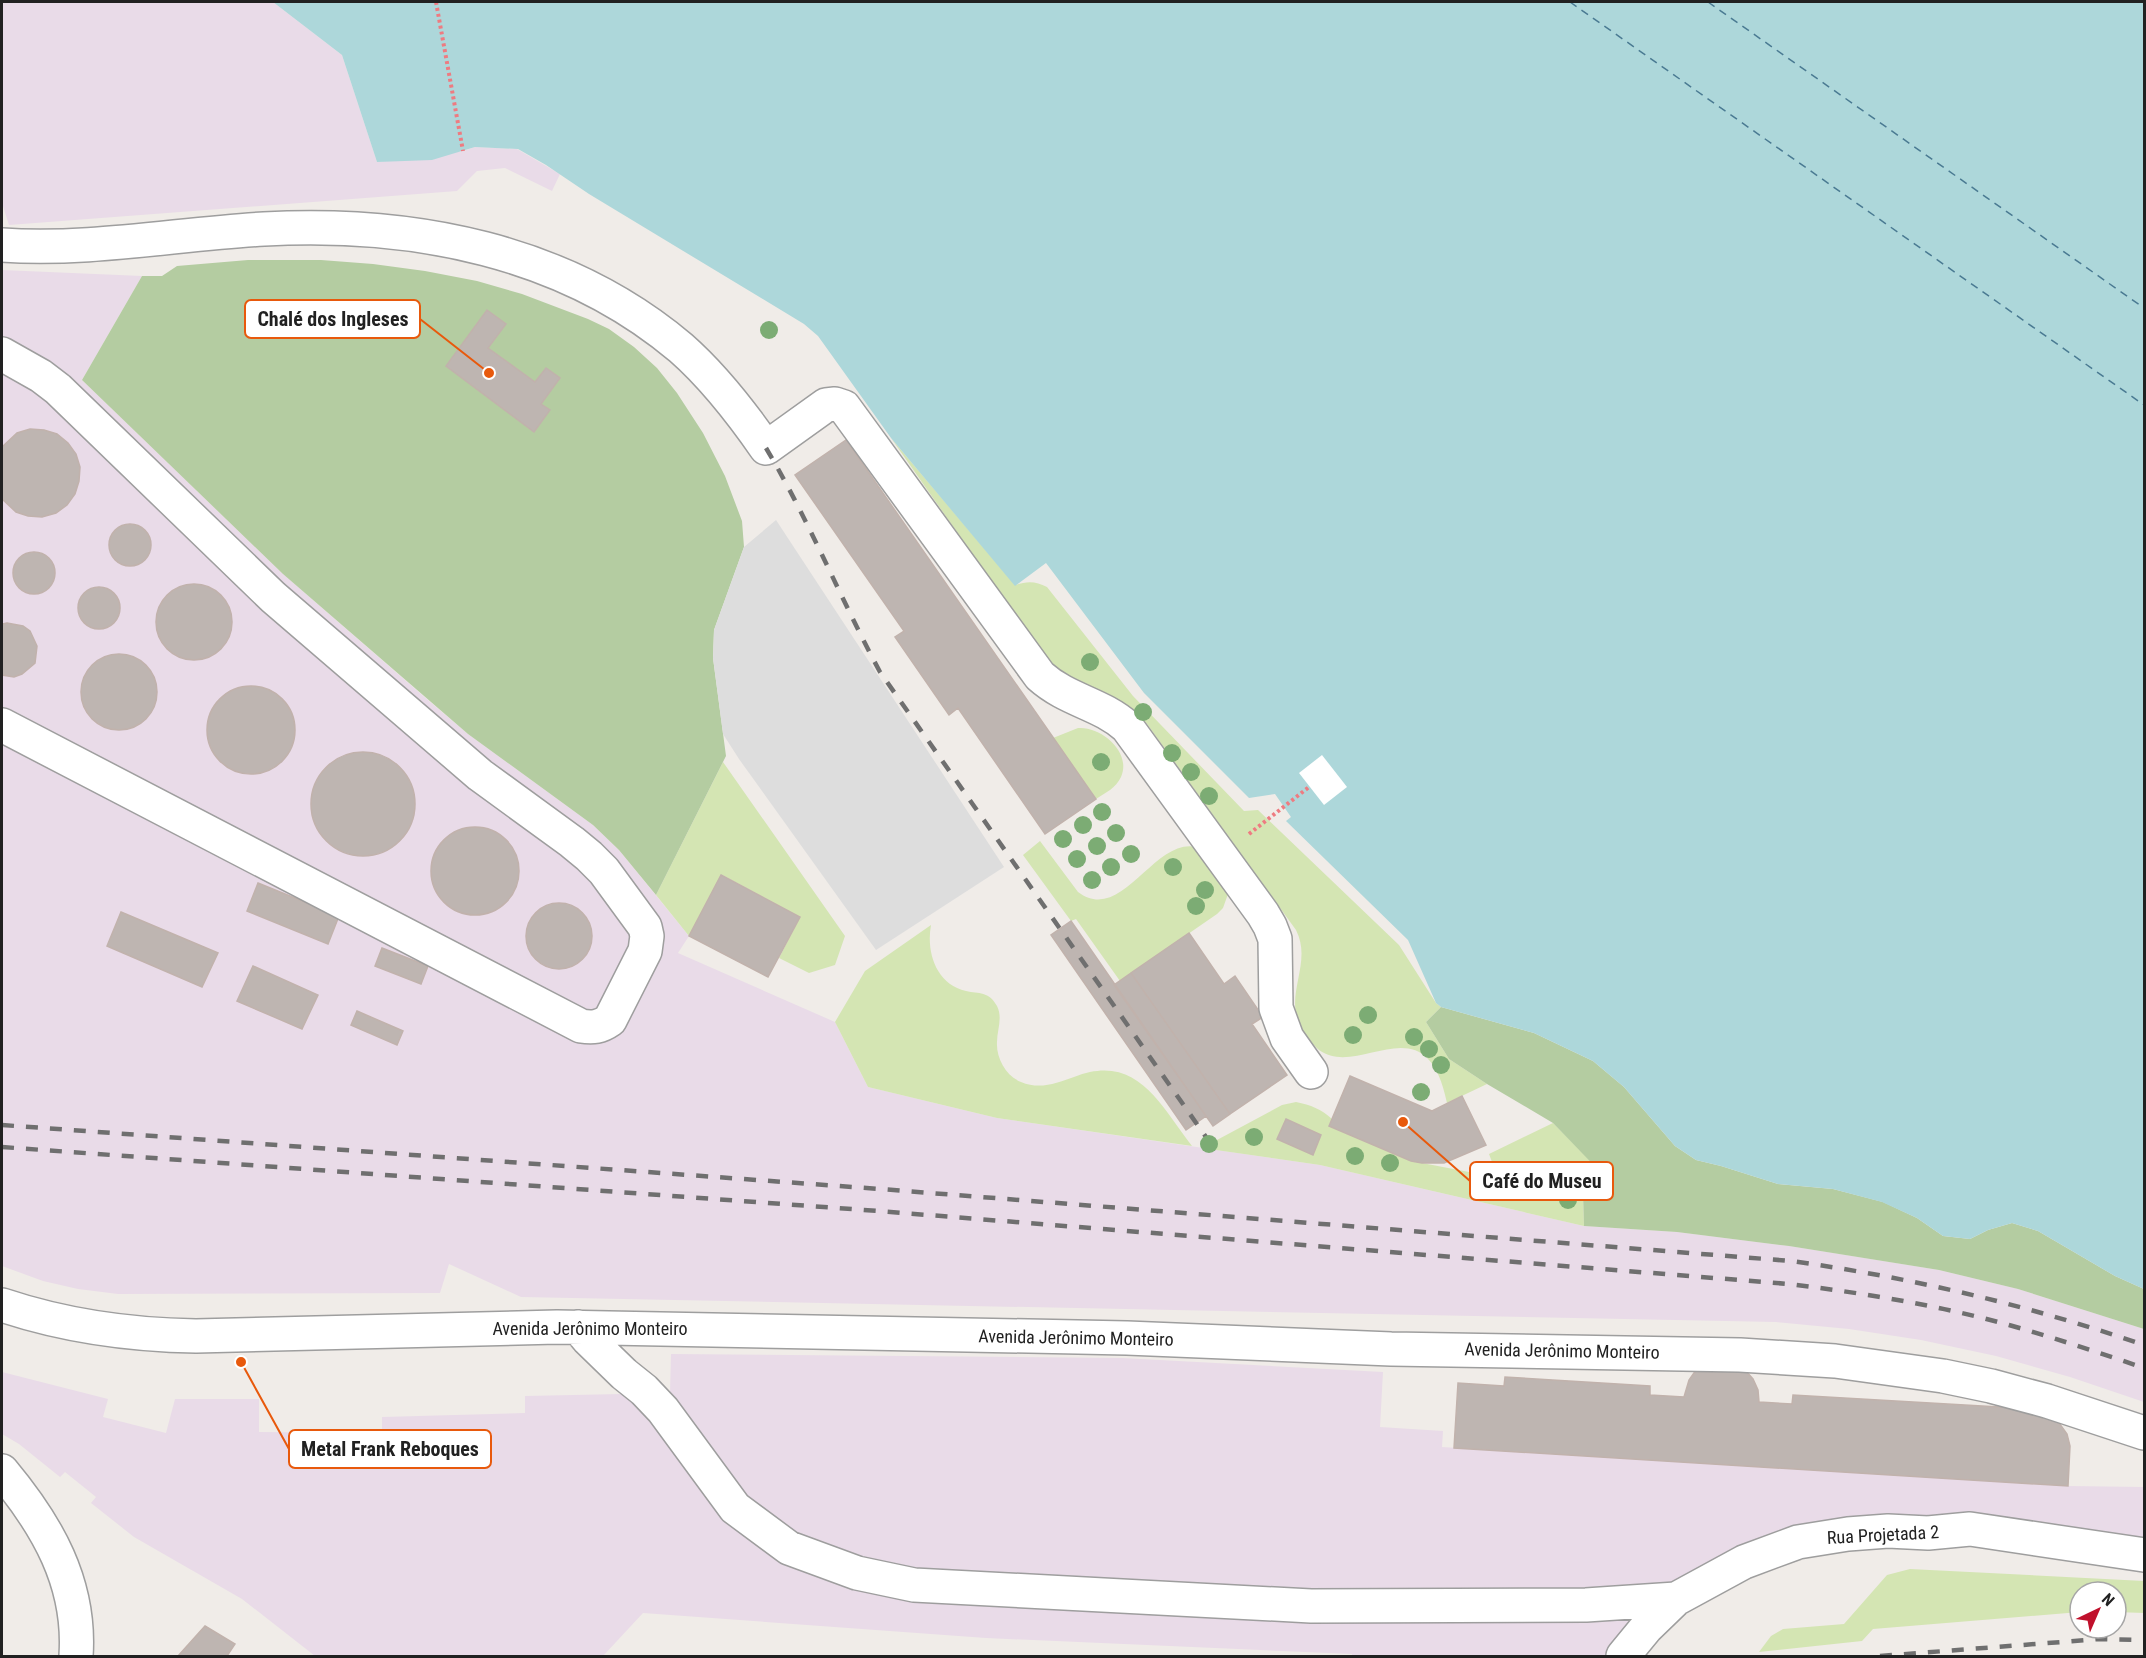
<svg xmlns="http://www.w3.org/2000/svg" width="2146" height="1658" viewBox="0 0 2146 1658" font-family="'Roboto Condensed',sans-serif">
  <style>
    .industrial { fill: #e9dbe8 }
    .grass { fill: #d4e5b3; fill-rule: evenodd }
    .forest { fill: #b4cca1 }
    .parking { fill: #ddd }
    .water { fill: #add7da }
    .pier { fill: #fff }
    .lines { fill: none; stroke-linecap: round; stroke-linejoin: round }
    .ferry { stroke: #4a7a92; stroke-width: 1.5; stroke-dasharray: 8 6; stroke-linecap: butt }
    .building { fill: #beb5b1; stroke: #c1b2ac; stroke-width: 1.5 }
    .minor-casing { stroke: #9e9e9e; stroke-width: 36 }
    .path { stroke: #ee7b81; stroke-width: 4; stroke-dasharray: 3 3; stroke-linecap: butt }
    .minor { stroke: #fff; stroke-width: 33 }
    .rail { stroke: #6f6f6f; stroke-width: 4.5; stroke-dasharray: 12 12; stroke-linecap: butt }
    .tree { fill: #7cac74 }
    .labels { text-anchor: middle; stroke-width: 4.5; stroke-linejoin: round; paint-order: stroke }
    .street-label { font-size: 18px; fill: #212121; stroke: #fff }
    .leader { fill: none; stroke: #e8590c; stroke-width: 2 }
    .callout-dot { fill: #e8590c; stroke: #fff; stroke-width: 2 }
    .callout { fill: #fff; stroke: #e8590c; stroke-width: 2 }
    .callout-label { font-size: 20px; text-anchor: middle; font-weight: bold; fill: #212121 }
  </style>
  <rect width="100%" height="100%" fill="#f0ece8"/>
  <path class="industrial" d="M2,2H273L342,55L377,162L463,151L475,147L517,149L560,174L552,191L505,168L477,171L457,191L9,225L2,203Z
    M2,270L142,276L82,380L283,574L429,701L468,734L593,825L619,850L689,936L678,953L835,1022L868,1087L997,1118L1320,1165L1584,1226L1677,1232L1789,1246L1939,1270L2018,1289L2144,1329V1402L2070,1377L1996,1356L1921,1340L1849,1329L1776,1322L521,1297L449,1264L440,1293L118,1294L78,1289L43,1281L2,1266Z
    M671,1354L1122,1358L1383,1372L1380,1427L1443,1431L1442,1447L2068,1486L2144,1487V1540L1789,1545L1618,1656H1352V1654L986,1638L643,1613L603,1656H315L242,1599L134,1537L91,1503L96,1497L65,1472L60,1477L19,1444L2,1434V1372L108,1399L103,1417L166,1433L175,1399H259V1432L382,1433V1417L525,1413V1396L670,1393Z"/>
  <path class="grass" d="M891,438L1015,585C1027,581 1036,581 1047,587L1133,696L1244,811L1258,810L1399,945L1436,1003L1441,1007L1426,1022L1449,1059L1487,1084L1447,1103C1426,999 1360,1080 1319,1050C1314,1046 1308,1038 1304,1033C1280,998 1314,965 1296,930L1147,724C1121,696 1081,687 1050,665Z
    M1078,728C1101,726 1132,752 1121,777C1116,788 1105,793 1096,799L1053,738Z
    M723,762L845,936L835,965L809,973L779,958L800,917L722,875L689,936L656,895Z
    M1040,841L1078,892C1122,925 1153,838 1196,847L1228,894L1223,908L1217,914L1120,981L1076,919L1071,921L1023,855Z
    M931,925C926,952 936,984 966,991C979,994 989,991 997,1006C1003,1018 997,1030 997,1042C996,1058 1006,1076 1021,1082C1040,1090 1057,1083 1074,1077C1137,1052 1160,1105 1192,1146L997,1118L868,1087L835,1022L865,971Z
    M1296,1102C1311,1105 1321,1109 1332,1119L1329,1125L1411,1161L1422,1163L1469,1172L1492,1162L1489,1154L1553,1123L1610,1181L1583,1194L1584,1226L1320,1165L1202,1148L1282,1105ZM1286,1120L1321,1135L1313,1154L1277,1139Z
    M1910,1569L2144,1581V1613L2116,1612V1592H2080V1612L1873,1629L1862,1641L1759,1652L1771,1636L1783,1629L1844,1624L1887,1575Z"/>
  <path class="forest" d="M248,260H321L373,264L425,271L477,281L522,294L588,319L609,329L634,347L657,368L677,393L703,433L725,476L742,521L744,547L714,630L713,658L726,756L656,895L619,850L593,825L468,734L283,574L82,380L142,276H162L177,266Z
    M1441,1007L1534,1033L1593,1061L1624,1087L1675,1146L1696,1160L1721,1166L1778,1184L1833,1189L1883,1202L1917,1218L1943,1236L1970,1239L1988,1230L2012,1223L2038,1231L2115,1276L2144,1289V1329L2018,1289L1939,1270L1789,1246L1677,1232L1584,1226L1583,1194L1609,1181L1553,1123L1487,1084L1449,1059L1426,1022Z"/>
  <path class="parking" d="M776,520L1004,867L876,950L739,759L723,734L713,658L714,630L744,547Z"/>
  <path class="water" d="M273,2H2144V1289L2115,1276L2038,1231L2012,1223L1988,1230L1970,1239L1943,1236L1917,1218L1882,1202L1833,1189L1778,1184L1721,1166L1696,1160L1675,1146L1624,1087L1593,1061L1534,1033L1441,1007L1436,1003L1408,940L1286,821L1291,817L1275,794L1249,798L1144,693L1046,563L1015,586L891,438L818,336L804,324L589,194L546,165L518,149L475,147L432,160L377,162L342,55Z"/>
  <path class="pier" d="M1322,755L1347,787L1324,805L1299,773Z"/>
  <g class="lines">
    <path class="ferry" d="M1570,2L2144,405
      M1708,2L2144,308"/>
  </g>
  <path class="building" d="M487,310L506,324L488,348L535,382L546,368L560,378L541,404L550,410L534,432L446,366Z
    M30,429L44,430L57,434L68,443L76,454L80,467L79,481L75,494L67,505L56,513L42,517L28,516L16,512L2,499V447L17,433Z
    M846,440L1096,799L1045,834L958,708L949,715L895,637L904,631L795,475Z
    M109 545a21 21 0 1 1 42 0a21 21 0 1 1-42 0Z
    M13 573a21 21 0 1 1 42 0a21 21 0 1 1-42 0Z
    M156 622a38 38 0 1 1 76 0a38 38 0 1 1-76 0Z
    M78 608a21 21 0 1 1 42 0a21 21 0 1 1-42 0Z
    M7,623L23,626L30,631L37,646L35,663L22,674L14,677L2,675V624Z
    M81 692a38 38 0 1 1 76 0a38 38 0 1 1-76 0Z
    M207 730a44 44 0 1 1 88 0a44 44 0 1 1-88 0Z
    M311 804a52 52 0 1 1 104 0a52 52 0 1 1-104 0Z
    M431 871a44 44 0 1 1 88 0a44 44 0 1 1-88 0Z
    M721,875L800,917L768,977L689,936Z
    M258,883L339,916L328,944L247,911Z
    M526 936a33 33 0 1 1 66 0a33 33 0 1 1-66 0Z
    M121,912L218,953L202,987L107,946Z
    M1071,921L1206,1116L1186,1130L1051,935Z
    M1189,933L1224,984L1235,976L1263,1017L1252,1024L1287,1075L1230,1114L1131,973Z
    M382,948L428,966L421,984L375,966Z
    M253,966L318,995L302,1029L237,1001Z
    M1131,973L1230,1114L1213,1126L1114,985Z
    M357,1011L403,1031L397,1045L351,1025Z
    M1350,1076L1432,1111L1462,1096L1486,1145L1444,1163H1422L1411,1161L1329,1126Z
    M1286,1119L1321,1135L1313,1155L1277,1139Z
    M1696,1370H1745L1753,1379L1758,1390L1759,1402L1792,1404L1793,1395L2036,1409L2057,1420L2067,1434L2070,1446L2068,1486L1454,1448L1458,1383L1504,1386L1505,1377L1650,1386V1395L1684,1397L1689,1380Z
    M205,1626L235,1644L227,1656H178Z"/>
  <g class="lines">
    <defs>
      <path id="minor" d="M2,245C89,251 177,234 264,229C413,221 565,250 681,348C714,377 741,412 766,448L826,405L835,404L844,407L1040,676C1068,701 1100,703 1127,727L1263,914L1270,926L1275,939L1276,1008L1287,1038L1311,1072
        M2,354L41,376L58,389L273,597L480,775L572,842L589,856L604,871L645,927L647,936L645,951L610,1020C600,1027 593,1028 581,1026L2,725
        M2,1305C65,1326 128,1335 196,1336L557,1327L1127,1338L1391,1349L1740,1355L1835,1361L1943,1376L1991,1386L2047,1401L2144,1433
        M578,1327L588,1339L624,1374L644,1390L663,1410L735,1508L789,1548L857,1573L914,1585L1311,1606L1586,1605L1676,1599
        M2,1471C47,1525 81,1583 76,1656
        M1623,1656L1646,1628L1676,1599L1744,1562L1798,1542L1848,1534L1888,1531L1928,1533L1970,1529L2144,1555"/>
    </defs>
    <use href="#minor" class="minor-casing"/>
    <path class="path" d="M436,2L463,151
      M1249,834L1309,787"/>
    <use href="#minor" class="minor"/>
    <path class="rail" d="M766,448C809,520 840,598 880,672L1206,1137
      M2,1125L880,1189L1791,1261C1914,1278 2027,1305 2144,1345
      M2,1147L878,1211L1789,1284C1863,1293 1937,1305 2009,1325C2055,1338 2100,1353 2144,1368
      M1880,1656L2100,1639L2144,1640"/>
  </g>
  <g class="tree">
    <circle cx="769" cy="330" r="9"/>
    <circle cx="1090" cy="662" r="9"/>
    <circle cx="1143" cy="712" r="9"/>
    <circle cx="1172" cy="753" r="9"/>
    <circle cx="1101" cy="762" r="9"/>
    <circle cx="1191" cy="772" r="9"/>
    <circle cx="1209" cy="796" r="9"/>
    <circle cx="1102" cy="812" r="9"/>
    <circle cx="1083" cy="825" r="9"/>
    <circle cx="1116" cy="833" r="9"/>
    <circle cx="1063" cy="839" r="9"/>
    <circle cx="1097" cy="846" r="9"/>
    <circle cx="1131" cy="854" r="9"/>
    <circle cx="1077" cy="859" r="9"/>
    <circle cx="1111" cy="867" r="9"/>
    <circle cx="1173" cy="867" r="9"/>
    <circle cx="1092" cy="880" r="9"/>
    <circle cx="1205" cy="890" r="9"/>
    <circle cx="1196" cy="906" r="9"/>
    <circle cx="1368" cy="1015" r="9"/>
    <circle cx="1353" cy="1035" r="9"/>
    <circle cx="1414" cy="1037" r="9"/>
    <circle cx="1429" cy="1049" r="9"/>
    <circle cx="1441" cy="1065" r="9"/>
    <circle cx="1421" cy="1092" r="9"/>
    <circle cx="1254" cy="1137" r="9"/>
    <circle cx="1209" cy="1144" r="9"/>
    <circle cx="1355" cy="1156" r="9"/>
    <circle cx="1390" cy="1163" r="9"/>
    <circle cx="1568" cy="1200" r="9"/>
  </g>
  <g class="labels">
    <g class="street-label">
      <text x="590" y="1335">Avenida Jerônimo Monteiro</text>
      <text transform="translate(1076 1338) rotate(1)" y="6">Avenida Jerônimo Monteiro</text>
      <text transform="translate(1562 1351) rotate(1)" y="6">Avenida Jerônimo Monteiro</text>
      <text transform="translate(1883 1535) rotate(-3)" y="6">Rua Projetada 2</text>
    </g>
  </g>
  <path class="leader" d="M489 373L420 319M1403 1122L1470 1181M241 1362L289 1449"/>
  <g class="callout-dot">
    <circle cx="489" cy="373" r="6"/>
    <circle cx="1403" cy="1122" r="6"/>
    <circle cx="241" cy="1362" r="6"/>
  </g>
  <g class="callout">
    <rect x="245" y="300" width="175" height="38" rx="6"/>
    <rect x="1470" y="1162" width="143" height="38" rx="6"/>
    <rect x="289" y="1430" width="202" height="38" rx="6"/>
  </g>
  <g class="callout-label">
    <text x="333" y="326">Chalé dos Ingleses</text>
    <text x="1542" y="1188">Café do Museu</text>
    <text x="390" y="1456">Metal Frank Reboques</text>
  </g>
  <rect width="2146" height="1658" fill="none" stroke="#212121" stroke-width="6"/>
  <g transform="translate(2098 1610) rotate(44)"><circle r="28" fill="#ffffff" stroke="#a6a6a6" stroke-width="1.5"/>
  <path d="M0-4.5L10 22L0 15L-10 22Z" fill="#c0112c"/>
  <text y="-9" font-size="16" font-weight="bold" text-anchor="middle" fill="#212121">N</text>
  </g>
</svg>
